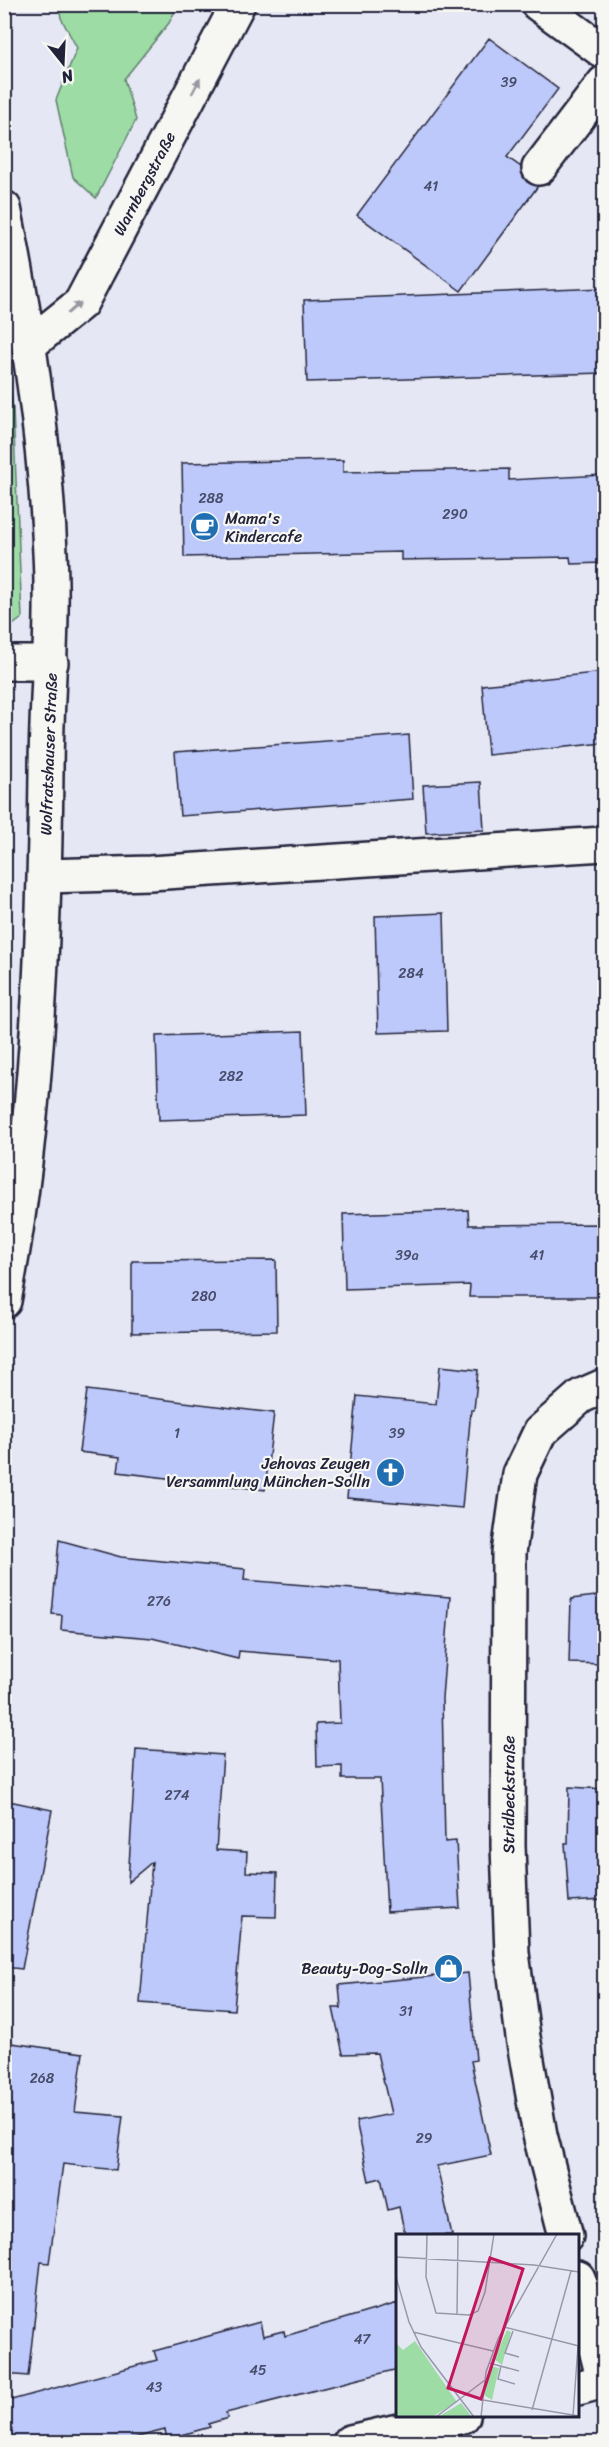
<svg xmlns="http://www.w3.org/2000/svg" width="609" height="2447" viewBox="0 0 609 2447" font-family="Sriracha,sans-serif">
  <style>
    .green { fill: #9edca5; stroke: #607f70; stroke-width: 1.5 }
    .building { fill: #bcc9fa; stroke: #22223b; stroke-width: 1.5 }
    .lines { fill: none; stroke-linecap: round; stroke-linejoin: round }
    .minor-casing { stroke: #22223b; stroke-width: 38 }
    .major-casing { stroke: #22223b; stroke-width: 38 }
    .minor { stroke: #f6f6f2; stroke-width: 33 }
    .major { stroke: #f6f6f2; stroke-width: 33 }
    .oneway { fill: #9797a0 }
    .labels { text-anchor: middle; stroke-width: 4.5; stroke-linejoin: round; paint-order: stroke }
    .number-label { font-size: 14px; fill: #484c6b }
    .street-label { font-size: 16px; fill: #22223b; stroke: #f6f6f2 }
    .poi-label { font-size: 16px; fill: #22223b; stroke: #f6f6f2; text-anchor: end }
    .inset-road { fill: none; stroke: #9799aa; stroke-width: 1.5 }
    .view { fill: #c2185b; fill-opacity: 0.15; stroke: #c2185b; stroke-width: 3 }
    .inset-edge { fill: none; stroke: #22223b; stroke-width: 3 }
  </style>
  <rect width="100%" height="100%" fill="#e5e8f4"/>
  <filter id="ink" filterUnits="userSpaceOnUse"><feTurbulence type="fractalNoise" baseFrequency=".0167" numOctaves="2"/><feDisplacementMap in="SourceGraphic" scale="12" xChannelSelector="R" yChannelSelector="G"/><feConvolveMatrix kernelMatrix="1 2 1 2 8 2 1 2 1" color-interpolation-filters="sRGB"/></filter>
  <g filter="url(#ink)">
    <path class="green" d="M59,5H178L169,23L124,79L136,120L96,198L73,177L56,100L77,48L61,18Z
      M5,350L13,409L22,618L5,631Z"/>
    <path class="building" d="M489,38L558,89L507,157L521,167L527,182L538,186L461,291L357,215Z
      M604,288V373L307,382L304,300Z
      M343,460V472L509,469V480L604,475V563L571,564L570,557L401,560V552L184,557L182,463Z
      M604,672V743L488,755L482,685Z
      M409,735L413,799L180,816L175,752Z
      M481,782L484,830L426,833L423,785Z
      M444,913L447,1031L378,1033L375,916Z
      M303,1031L306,1115L159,1120L156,1036Z
      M468,1210L469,1225L604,1224V1297H469L470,1285L345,1289L343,1214Z
      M276,1260L277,1331L132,1333V1261Z
      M440,1366L478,1370L474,1410H471L462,1508L347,1498L357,1396L436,1404Z
      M87,1390L274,1413L265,1490L118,1472L120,1457L79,1452Z
      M59,1540L121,1557L245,1569L244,1580L450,1597L442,1698L445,1842L456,1841L460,1908L387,1912L380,1779H342V1766L317,1767L316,1724L340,1723L338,1659L239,1651L238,1659L152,1638L61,1630L62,1615L52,1614Z
      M604,1595V1664L569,1663L571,1599Z
      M136,1749L223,1755L216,1850L247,1852L246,1872L277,1873L276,1917L242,1916L234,2010L140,2003L152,1862L128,1882Z
      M569,1787L604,1789V1900L569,1902L565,1843H568Z
      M9,1801L52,1810L22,1969L4,1967V1824Z
      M468,1973L476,2060L471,2061L491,2155L437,2166L452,2235H405L399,2207L388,2210L381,2178L369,2181L356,2121L391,2114L377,2053L343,2054L333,2008H341L339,1985Z
      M4,2042L83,2053L75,2112L123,2116L116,2170L63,2164L49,2263L41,2262L28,2376L4,2374Z
      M398,2303V2369L226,2413L228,2418L208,2424L210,2427L167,2439L165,2430L119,2442H4V2402L157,2360L154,2351L260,2322L263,2336L284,2331L285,2336Z"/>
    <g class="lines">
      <defs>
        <g id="minor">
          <path d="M538,4L604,52"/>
          <path d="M539,168L604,83"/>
          <path id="s1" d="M29,345L81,303L238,4"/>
          <path d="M4,663H51"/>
          <path d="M45,876L150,873L604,844"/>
          <path id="s2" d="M566,2236L540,2135L523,2037L512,1953L508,1846L509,1553L520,1474L540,1432L581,1396L604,1386"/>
          <path d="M578,2278L604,2381"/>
          <path d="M578,2388L604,2381"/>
          <path d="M350,2442L463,2416"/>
        </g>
        <path id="major" d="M4,208C27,322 45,437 50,553C54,627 46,700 46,773C44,950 37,1127 4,1301"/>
      </defs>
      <use href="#minor" class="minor-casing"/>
      <use href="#major" class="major-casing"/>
      <use href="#minor" class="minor"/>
      <use href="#major" class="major"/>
    </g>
    <defs><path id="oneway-solid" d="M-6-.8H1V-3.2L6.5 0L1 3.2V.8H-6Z" transform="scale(1.5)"/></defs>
    <g class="oneway">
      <use href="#oneway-solid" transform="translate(196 86) rotate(-62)"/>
      <use href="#oneway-solid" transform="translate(74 308) rotate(-41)"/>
    </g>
  </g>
  <defs>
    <symbol id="cafe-disc" viewBox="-11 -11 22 22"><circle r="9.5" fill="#1f6fb2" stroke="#f6f6f2"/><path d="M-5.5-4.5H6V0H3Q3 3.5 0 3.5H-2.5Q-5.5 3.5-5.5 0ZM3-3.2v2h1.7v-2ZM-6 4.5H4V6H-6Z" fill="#fff"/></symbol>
    <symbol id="church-disc" viewBox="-11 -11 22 22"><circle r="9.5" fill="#1f6fb2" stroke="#f6f6f2"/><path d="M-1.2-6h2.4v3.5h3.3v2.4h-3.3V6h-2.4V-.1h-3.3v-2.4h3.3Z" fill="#fff"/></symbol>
    <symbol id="shop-disc" viewBox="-11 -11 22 22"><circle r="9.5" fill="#1f6fb2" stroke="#f6f6f2"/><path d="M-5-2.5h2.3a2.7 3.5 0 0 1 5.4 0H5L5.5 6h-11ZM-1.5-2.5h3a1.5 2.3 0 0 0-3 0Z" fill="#fff"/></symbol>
  </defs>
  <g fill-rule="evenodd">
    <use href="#cafe-disc" x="188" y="510" width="33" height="33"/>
    <use href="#church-disc" x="374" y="1456" width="33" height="33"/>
    <use href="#shop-disc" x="432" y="1952" width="33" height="33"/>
  </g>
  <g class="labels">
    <g class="number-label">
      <text x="509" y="87">39</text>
      <text x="431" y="191">41</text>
      <text x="211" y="503">288</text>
      <text x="455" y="519">290</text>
      <text x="411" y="978">284</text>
      <text x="231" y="1081">282</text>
      <text x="407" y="1260">39a</text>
      <text x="537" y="1260">41</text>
      <text x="204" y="1301">280</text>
      <text x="177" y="1438">1</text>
      <text x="397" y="1438">39</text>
      <text x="159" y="1606">276</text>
      <text x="177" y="1800">274</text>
      <text x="406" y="2016">31</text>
      <text x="42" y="2083">268</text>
      <text x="424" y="2143">29</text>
      <text x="362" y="2344">47</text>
      <text x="258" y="2375">45</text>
      <text x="154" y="2392">43</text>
    </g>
    <g class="street-label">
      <text dy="6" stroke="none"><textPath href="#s1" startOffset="202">Warnbergstraße</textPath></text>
      <text transform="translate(48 754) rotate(-88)" y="6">Wolfratshauser Straße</text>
      <text dy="6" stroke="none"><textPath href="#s2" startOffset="447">Stridbeckstraße</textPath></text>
    </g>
    <g class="poi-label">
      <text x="225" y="524" text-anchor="start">Mama's<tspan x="225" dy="18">Kindercafe</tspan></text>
      <text x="370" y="1469">Jehovas Zeugen<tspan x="370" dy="18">Versammlung München-Solln</tspan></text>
      <text x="428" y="1974">Beauty-Dog-Solln</text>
    </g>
  </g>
  <g transform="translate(396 2234)">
    <rect width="183" height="183" fill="#e5e8f4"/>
    <path d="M111,96L115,98L106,131L98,125ZM19,107L61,168L36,183H0V109L7,116ZM94,132L103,134L96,166L88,161ZM65,169L76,183H42Z" fill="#9edca5"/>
    <path class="inset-road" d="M31,0L30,43L40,79L73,81L82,77L89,58L98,0M0,23L138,31L183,38M0,43L13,88L25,113L78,183M61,81L62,0M108,93L183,112M117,97L109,119L123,123M17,98L97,117M93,129L123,137M105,132L102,145L119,150M87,166L183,182M136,176L175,37M177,182L182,112M40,183L89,146M85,183L90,138L102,105L161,0"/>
    <path class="view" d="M94,24L127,35L85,165L52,154Z"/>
    <rect width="183" height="183" class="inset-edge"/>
  </g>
  <rect width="609" height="2447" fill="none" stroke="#f6f6f2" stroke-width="24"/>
  <rect x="12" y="12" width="585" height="2423" fill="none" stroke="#22223b" stroke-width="2" filter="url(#ink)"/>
  <g transform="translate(63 63) rotate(162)" stroke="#f6f6f2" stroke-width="4.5" paint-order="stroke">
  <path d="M0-4.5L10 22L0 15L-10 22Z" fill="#22223b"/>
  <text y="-9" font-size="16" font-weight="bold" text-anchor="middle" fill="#22223b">N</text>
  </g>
</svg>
